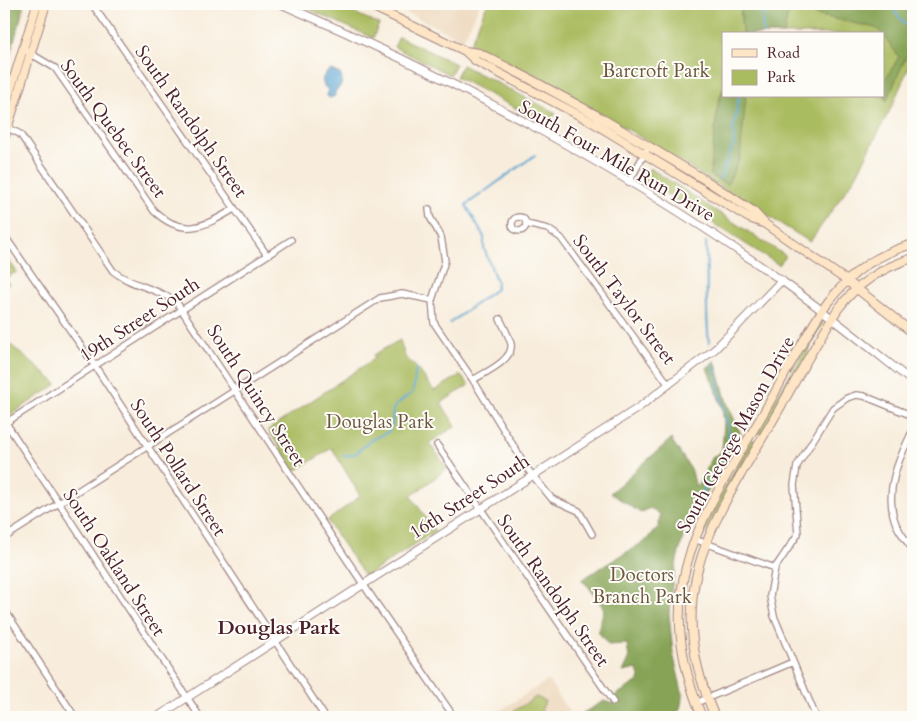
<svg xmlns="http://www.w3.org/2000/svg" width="917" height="721" viewBox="0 0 917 721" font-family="Cardo,serif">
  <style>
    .built { fill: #edd7bb }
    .green { fill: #aabc60; stroke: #7a6e46; fill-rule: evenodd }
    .forest { fill: #87a456; stroke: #686240 }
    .water { fill: #58a4d1; stroke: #51627e }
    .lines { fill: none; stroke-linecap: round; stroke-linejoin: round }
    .stream { stroke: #58a4d1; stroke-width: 2 }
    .minor-casing { stroke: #a18684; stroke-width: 8 }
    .tertiary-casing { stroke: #a18684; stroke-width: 9 }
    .secondary-casing { stroke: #a18684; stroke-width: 10 }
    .minor { stroke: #fff; stroke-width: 5.5 }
    .tertiary { stroke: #fff; stroke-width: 7 }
    .secondary { stroke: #fde5c5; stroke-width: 8 }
    .labels { text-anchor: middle; stroke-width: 4; stroke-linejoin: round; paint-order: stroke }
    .park-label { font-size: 19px; fill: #6c563e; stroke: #fdfcf7 }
    .street-label { font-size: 19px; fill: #4a1f2b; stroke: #fdfcf7 }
    .neighbourhood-label { font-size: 20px; font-weight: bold; fill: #4a1f2b; stroke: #fdfcf7 }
  </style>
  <rect width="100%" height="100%" fill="#fdfcf7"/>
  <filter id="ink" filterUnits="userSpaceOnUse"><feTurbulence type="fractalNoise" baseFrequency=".02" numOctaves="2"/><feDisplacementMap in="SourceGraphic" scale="10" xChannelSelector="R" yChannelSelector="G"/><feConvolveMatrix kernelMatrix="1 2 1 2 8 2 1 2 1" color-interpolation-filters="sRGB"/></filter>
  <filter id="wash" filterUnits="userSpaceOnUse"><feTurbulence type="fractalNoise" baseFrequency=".0096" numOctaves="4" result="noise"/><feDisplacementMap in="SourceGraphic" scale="20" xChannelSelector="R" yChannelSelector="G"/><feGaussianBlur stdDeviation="1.12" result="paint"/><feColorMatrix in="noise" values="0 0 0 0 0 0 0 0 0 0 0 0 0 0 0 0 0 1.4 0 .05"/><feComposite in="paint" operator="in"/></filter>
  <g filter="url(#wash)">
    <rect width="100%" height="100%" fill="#f8eddc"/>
    <path class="built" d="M389,4H480L463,40Z
      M548,680L571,715L575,713L578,717H490Z"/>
    <path class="green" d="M297,4H335L379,24L373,38Z
      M487,4H913V57L893,104L856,176L810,242L632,132L470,44ZM723,34H883V96H723Z
      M399,37L456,64L450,75L394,47Z
      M462,65L556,113L548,125L456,77Z
      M650,168L786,256L779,265L643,179Z
      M4,254L17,272L5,278L9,284L4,287Z
      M821,321L823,323L810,345L807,356L761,434L756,432Z
      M4,339L57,384L9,416L4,412Z
      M400,340L405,357L419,370L434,391L460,375L469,385L441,403L456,426L429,443L448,468L411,496L435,531L370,574L364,575L327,521L360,496L332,448L295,471L268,430L375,358L373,355Z
      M752,439L756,442L704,536L699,534Z
      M536,697L545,701L541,711L544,712L542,717H519L514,711Z"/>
    <path class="forest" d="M4,4H22L24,7L4,75Z
      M740,4H913V41L886,102L883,83L899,57L883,34L876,28L789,9L784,34H742Z
      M723,88V96H746L740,158L727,185L710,175L718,103Z
      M715,360L727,403L741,434L685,530L677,560L671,592L669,614L673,653L683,696L678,717H576L604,701L613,704V697L640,680L637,669L623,672L629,659L627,644L608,645L598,631L604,609L588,586L581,580L645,541L659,526L660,514L650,508L641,513L610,493L671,439L692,471L696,488L712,458L722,450L724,422L722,407L707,368Z"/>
    <path class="water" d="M331,70L340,74C344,81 342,87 335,91V96L330,98L327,96L328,90C320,84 321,74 331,70Z"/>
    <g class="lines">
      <path class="stream" d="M762,4L763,34
        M889,4L913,34
        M720,179L734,143L733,132L739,96
        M706,242C708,276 705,310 709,343
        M450,323L496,289L497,283L484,248V237L466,205L535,155
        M343,456L355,454L371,440L388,432L392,425L393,409L396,405L413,392L416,368
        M689,517L729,442L728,427L713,363"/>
    </g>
  </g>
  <g filter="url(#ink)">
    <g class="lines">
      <defs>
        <path id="minor" d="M92,4L267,255
          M23,49L55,68L154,211C183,238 204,227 234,209
          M4,126L20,134L113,271C133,287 157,287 177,303L363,584L454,717
          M629,182L646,151
          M429,209L430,217L441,237L445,261L432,300L434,323L473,380L529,471L552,499L579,511L592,534
          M512 224a7 7 0 1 1 14 0a7 7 0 1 1-14 0Z
          M526,224L548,229L561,238L669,385
          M4,235L95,366L325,717
          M473,380C484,373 514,360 511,344C509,336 504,327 500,319
          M6,423L200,717
          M4,424L291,240
          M913,430C899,458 883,492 896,524C900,533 907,542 913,550
          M437,445L613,702
          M4,538L380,298L402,294L432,300
          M694,539L775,568
          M4,609L75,717
          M696,703L793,662
          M816,717L774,616L770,596L775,568L798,534L794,485L797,466L833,408L847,398L856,395L864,396L913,416
          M910,717L913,715"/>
        <path id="tertiary" d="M281,4C452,77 630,173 782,281C827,313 870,348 913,382
          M157,717L638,408L715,349L782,280"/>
        <path id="secondary" d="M367,4L465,51L476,61L592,122L749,218L763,223
          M465,51L479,53L530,79L596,115L707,181L753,211L765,224L846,280L913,333
          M4,110L37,4
          M4,139L46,4
          M702,717C649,588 699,522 763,414C783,379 805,334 828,302C853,271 875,255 913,244
          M715,717C662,595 707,531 769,427C792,388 813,347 838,309C857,284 883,267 913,258"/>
      </defs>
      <use href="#minor" class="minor-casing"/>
      <use href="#tertiary" class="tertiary-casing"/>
      <use href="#secondary" class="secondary-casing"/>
      <use href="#minor" class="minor"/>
      <use href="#tertiary" class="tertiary"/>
      <use href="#secondary" class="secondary"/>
    </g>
  </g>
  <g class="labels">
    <g class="park-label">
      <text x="656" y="77">Barcroft Park</text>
      <text x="380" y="428">Douglas Park</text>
      <text x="642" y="581">Doctors<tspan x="642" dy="22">Branch Park</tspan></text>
    </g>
    <g class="street-label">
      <text transform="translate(192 121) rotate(55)" y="7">South Randolph Street</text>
      <text transform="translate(114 128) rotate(54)" y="7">South Quebec Street</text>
      <text transform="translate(617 160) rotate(30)" y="7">South Four Mile Run Drive</text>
      <text transform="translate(625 299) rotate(53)" y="7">South Taylor Street</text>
      <text transform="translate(139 319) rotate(-33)" y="7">19th Street South</text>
      <text transform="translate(257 395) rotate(57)" y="7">South Quincy Street</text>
      <text transform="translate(735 434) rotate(-61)" y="7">South George Mason Drive</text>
      <text transform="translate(179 467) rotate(57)" y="7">South Pollard Street</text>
      <text transform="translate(469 496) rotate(-33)" y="7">16th Street South</text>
      <text transform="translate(115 562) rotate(57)" y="7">South Oakland Street</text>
      <text transform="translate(554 590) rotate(55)" y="7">South Randolph Street</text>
    </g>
    <g class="neighbourhood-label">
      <text x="279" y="634">Douglas Park</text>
    </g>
  </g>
  <rect width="917" height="721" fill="none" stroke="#fdfcf7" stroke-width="20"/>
  <rect x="722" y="32" width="162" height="65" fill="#fdfcf7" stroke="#b5a4a5"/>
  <rect x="732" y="49" width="25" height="8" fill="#fde5c5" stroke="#b5a4a5"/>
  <text x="767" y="58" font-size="15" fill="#4a1f2b">Road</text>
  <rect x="732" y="70" width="25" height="15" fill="#aabc60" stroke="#b5a4a5"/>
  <text x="767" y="82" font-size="15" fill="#4a1f2b">Park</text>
</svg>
